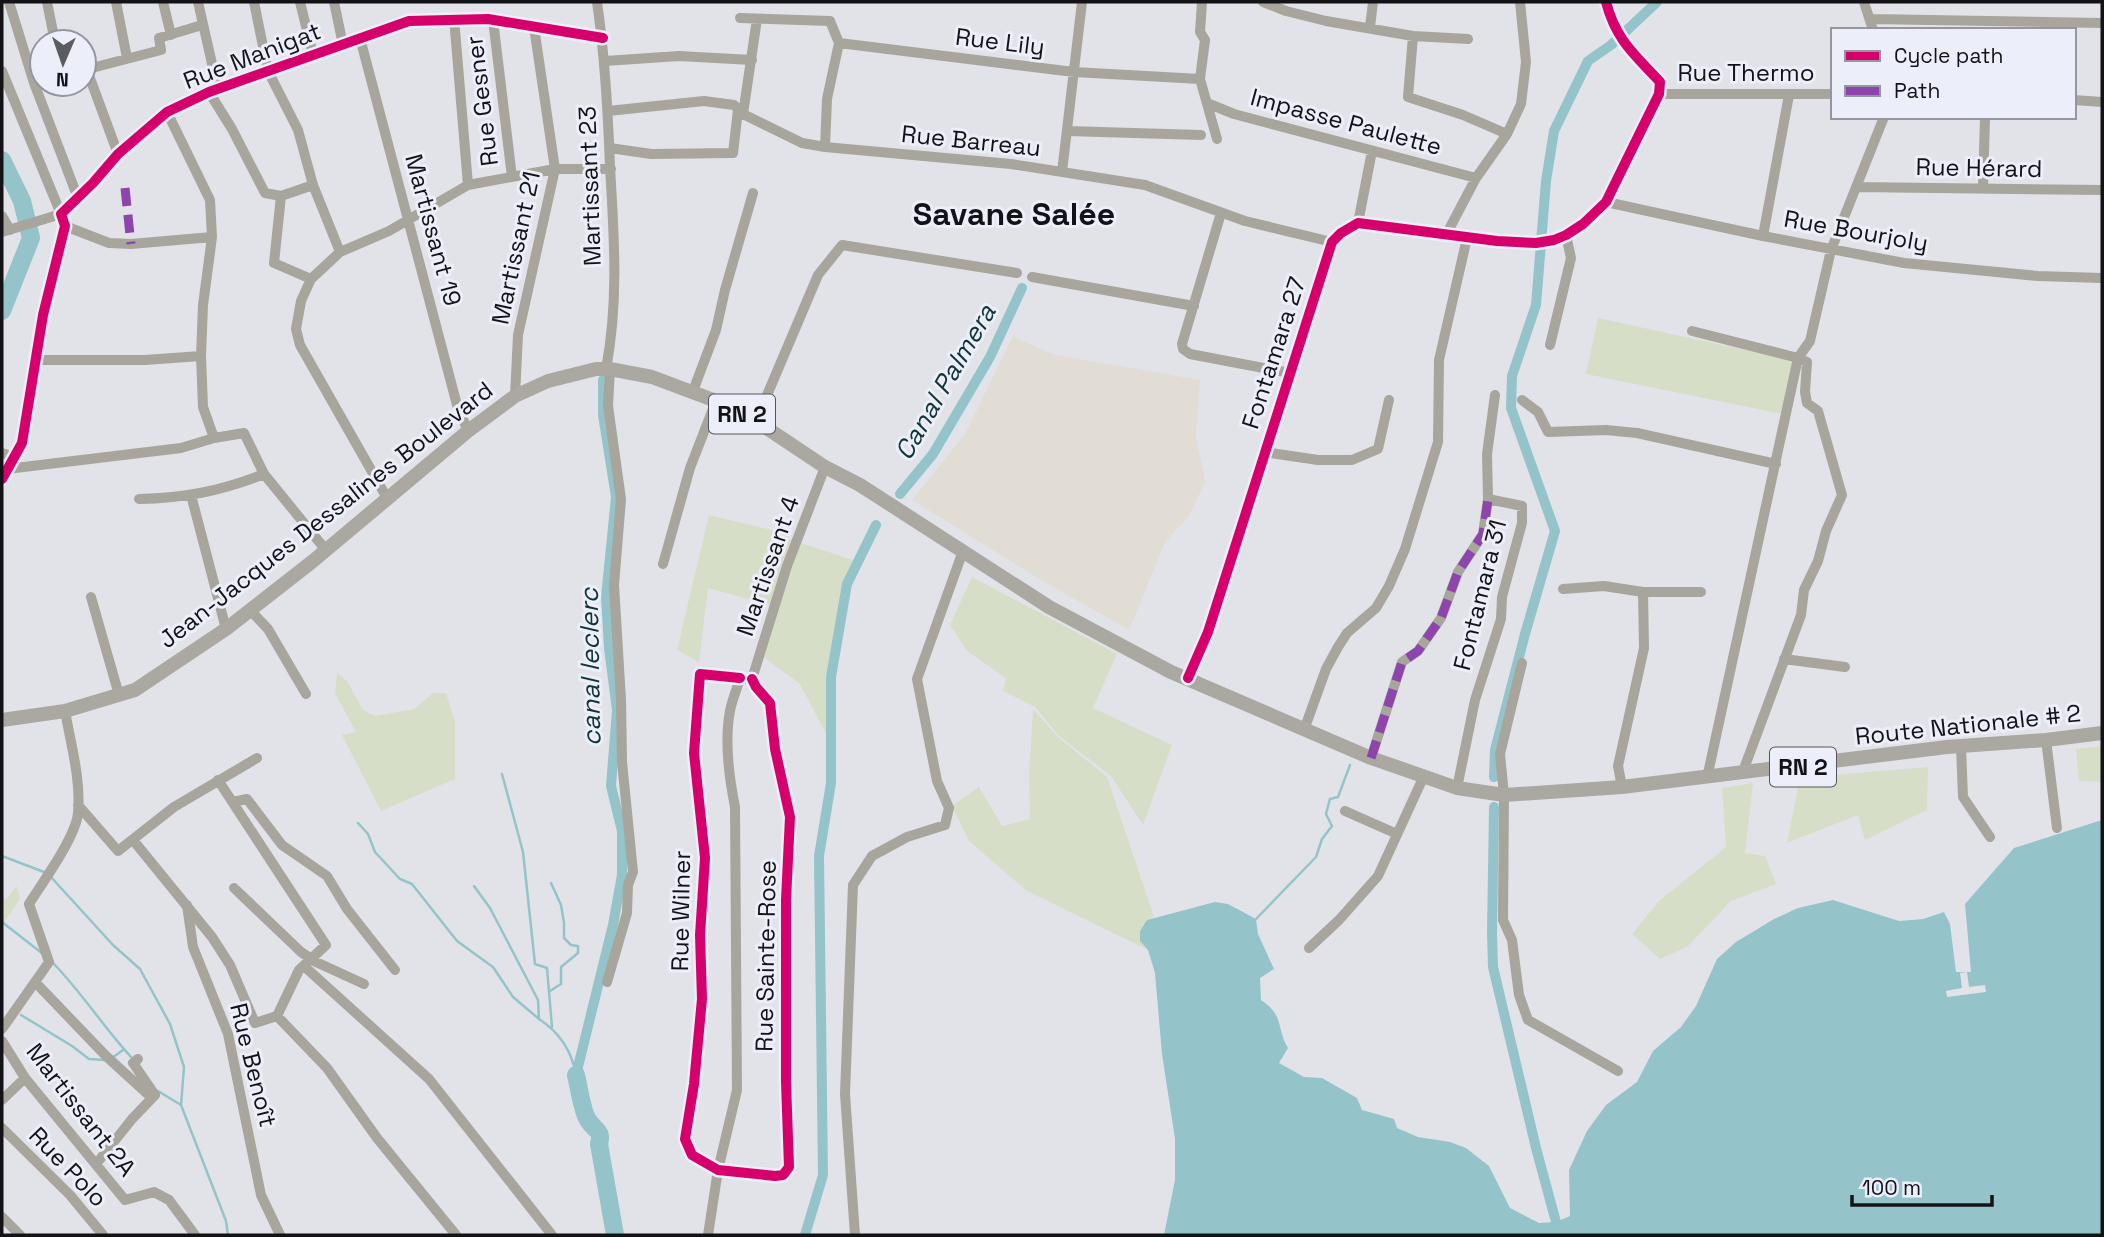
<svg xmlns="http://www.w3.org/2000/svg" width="2104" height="1237" viewBox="0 0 2104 1237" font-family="'Space Grotesk',sans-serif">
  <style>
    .medical { fill: #e1dcd4 }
    .green { fill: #d6dec8 }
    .water { fill: #94c4c9 }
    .pier { fill: #e2e3e9 }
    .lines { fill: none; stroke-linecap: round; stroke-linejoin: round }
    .stream { stroke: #94c4c9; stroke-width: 2.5 }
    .canal { stroke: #94c4c9; stroke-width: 10 }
    .river { stroke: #94c4c9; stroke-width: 18 }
    .street { stroke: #a7a59c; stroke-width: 10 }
    .primary { stroke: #aba8a1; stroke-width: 14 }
    .quiet { stroke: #8e44ad; stroke-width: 9; stroke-dasharray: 18 9; stroke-linecap: butt }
    .cycleway-casing { stroke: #eceef9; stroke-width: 15 }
    .cycleway { stroke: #d6006c; stroke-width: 10 }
    .labels { text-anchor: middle; stroke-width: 6; stroke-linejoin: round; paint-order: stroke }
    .shield { fill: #eceef9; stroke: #54555b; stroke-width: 2 }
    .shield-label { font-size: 23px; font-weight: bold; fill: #131317 }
    .street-label { font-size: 24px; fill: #131317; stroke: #eceef9 }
    .water-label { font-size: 26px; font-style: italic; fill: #113436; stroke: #eceef9 }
    .district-label { font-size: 32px; font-weight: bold; fill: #131317; stroke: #eceef9 }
  </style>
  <rect width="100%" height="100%" fill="#e2e3e9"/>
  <path class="medical" d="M1013,336L1051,354L1200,380L1196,436L1205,482L1189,516L1165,542L1129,630L1041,580L912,500L965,434Z"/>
  <path class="green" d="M1598,318L1801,362L1788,415L1586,374Z
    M709,515L788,534L789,539L859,562L850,580L826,734L800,684L762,656L777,607L708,588L699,662L677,650Z
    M972,577L1117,654L1093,708L1172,745L1143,825L1111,776L1059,736L1035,707L1003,691L1006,678L967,651L950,625Z
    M337,673L347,681L363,710L375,716L414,709L433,693H446L455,722V779L381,811L342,735L356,732L335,693Z
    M1033,709L1058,737L1107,777L1154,917L1147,920L1140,941L1148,950L1027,891L969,841L952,806L979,787L1002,826L1030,819L1029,774Z
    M2102,746V782L2079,781L2076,749Z
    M1928,767L1927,810L1865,840L1858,815L1787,843L1800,778Z
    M1753,783L1745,853L1765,856L1776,884L1731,901L1687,947L1660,959L1632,934L1659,901L1726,847L1722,788Z
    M17,886L20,899L3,924L2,897L6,900Z"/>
  <path class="water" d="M2102,820V1235H1164L1175,1180V1139L1162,1054L1155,973L1148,950L1140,941V931L1147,920L1215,902L1228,904L1256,919L1258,934L1274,969L1260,978L1261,1000C1285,1016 1276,1028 1288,1048L1279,1063L1304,1077L1322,1078L1357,1098L1362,1110L1394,1119L1397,1128L1418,1137L1450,1142L1466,1148L1489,1166L1510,1208L1539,1223L1556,1222L1570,1216L1569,1170L1587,1131L1606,1105L1637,1082L1653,1051L1681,1027L1696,1006L1717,959L1736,942L1774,919L1798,908L1833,900L1899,921L1923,919L1944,912L1950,924L1956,972H1971L1965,904L2014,848Z"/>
  <path class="pier" d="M1967,972L1969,987L1985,985L1986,992L1947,997L1946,991L1962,988L1960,973Z"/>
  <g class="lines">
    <path class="stream" d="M502,774L523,852L535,964L547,968L552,1027
      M358,823L368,834L375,852L400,879L412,884L457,941L493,967L513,997L539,1019
      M2,856L44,872
      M50,876L113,945L140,969L170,1024L184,1067L181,1105
      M474,886L490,908L538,1000L539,1019C559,1032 572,1052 576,1075
      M1256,919L1316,857L1322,839L1332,826L1326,814L1330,799L1338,797L1350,765
      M2,922L43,954
      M54,964C83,994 104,1028 132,1058
      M550,991L561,984V967L578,953V946L571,945L564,938V923L561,905L551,883
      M21,1015L72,1046L89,1059L105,1060
      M112,1058L123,1050
      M158,1091L181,1105L226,1221L228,1235"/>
    <path class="canal" d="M900,494L933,454L990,357L1022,288
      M1494,777L1495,750L1525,634L1555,531L1511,408L1512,376L1536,305L1546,181L1554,131L1588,61L1611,45L1657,2
      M1494,807L1492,933L1493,967L1536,1148L1556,1222
      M576,1075L613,925L622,875V831L611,786L617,710L609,648L606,597L616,497L603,415V380
      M805,1235L823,1175L819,856L831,783V677L847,584L876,525"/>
    <path class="river" d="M2,160L22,201L31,238L2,311
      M576,1075C579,1087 582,1111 588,1120C595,1131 603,1130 599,1144L615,1235"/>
    <path class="street" d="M9,2L34,83L78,198
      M47,2L55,42
      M116,2L127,58
      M163,2L171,35
      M198,2L218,90
      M254,2L268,71L298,130L313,185L340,252
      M300,2L313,55
      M334,2L343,45
      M597,2C605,57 608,111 610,167C614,235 619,301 606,369
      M1263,2L1286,11L1326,21L1413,36L1468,39
      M1864,2L1873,30
      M454,18L468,185
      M740,18L830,21L839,43
      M1870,19L2102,23
      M493,20L512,177
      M1370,27L1373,2
      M1413,36L1408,97L1463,115L1507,134
      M360,38L457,405L468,431
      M605,61L679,56L752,60
      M84,70L161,50L159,38L202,25
      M87,70L118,154
      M2,71L61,214L2,232
      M1200,79L1205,40L1200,32L1202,2
      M209,92L232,129L265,193L281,196
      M1659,94H1833
      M2074,100L2102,102
      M1207,103L1234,114L1476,178
      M608,111L704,101L734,105L743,114L802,143L825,147L1011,164L1145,185L1245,221L1332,242
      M167,112L210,200L212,237L203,305L201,356L203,407L214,438
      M743,114L757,19
      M1067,131L1201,135
      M825,147L827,99L839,43L1074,72L1200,79L1217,139
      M610,148L651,154L733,153L738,110
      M1062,172L1082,2
      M1856,187L2102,190
      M1983,188L1985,117
      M1606,202L1763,236L1904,263L2038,276L2102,278
      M1221,213L1182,344L1183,349L1190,354L1290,373
      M2,216L10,230
      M1358,223L1372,151
      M65,226L109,243L131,244L212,237
      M1446,235L1476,178L1507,134L1521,104L1526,62L1520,2
      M1763,236L1789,95
      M1032,277L1194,306
      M311,279L274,263L281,196L313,185
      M1692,331L1798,358L1707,778
      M1550,345L1571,258L1566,235
      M35,360H145L201,356
      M693,391L716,330L725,290L753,193
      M515,396L518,335L555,169L534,27
      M1522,400L1538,412L1548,432L1606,430L1637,433L1776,464
      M756,421L818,275L842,245L1017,273
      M1264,452L1318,460H1352L1378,449L1389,400
      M2,453L14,457
      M7,469L181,448L214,438L244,433L264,474L325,549
      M2,479L22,443L43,315L65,226L61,214L93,183L118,154L167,112L209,92L409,21L488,19L603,38
      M191,495L226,629
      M387,498L300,345L296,329L301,301L311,279L340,252L389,231L468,185L555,169H611
      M139,499C185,498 221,491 264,474
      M663,564L690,468L716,401
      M1563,589L1604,586L1643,592H1701
      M91,597L119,695
      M250,610L268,629L306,694
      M1784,659L1845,667
      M1522,663L1500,754L1504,795L1503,920L1512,940L1519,995L1528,1020L1618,1071
      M740,678L700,674L694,753L705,858L700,935L702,999L694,1084L685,1139L692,1155L718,1170L775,1176L783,1175L789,1167L786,1082V900L790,817L775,749L770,703L756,687L752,679
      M1188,678L1208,632L1332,242L1341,233L1358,223L1497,241L1536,243L1554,240L1566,235L1583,224L1606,202L1659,94L1660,82C1634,54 1616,40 1606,2
      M752,679L787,566L825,467
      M1304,730L1326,669L1338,647L1347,633L1376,608L1389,586L1405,549L1438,442L1439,360L1467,238
      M2046,740L2057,828
      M1961,747L1963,797L1990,837
      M1371,758L1402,662L1418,651L1441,618L1458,572L1483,534L1488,499
      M1742,774L1801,615L1804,590L1818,561L1826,531L1842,495L1818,411L1807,403L1805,392L1807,362L1798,358L1810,341L1831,250L1884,117
      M1622,787L1618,766L1644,648L1643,592
      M1457,788L1475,700L1501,619L1502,597L1522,523V506L1488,499L1487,454L1495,395
      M233,802L247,799L282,845L327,876L347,909L395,970
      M78,805L118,851L174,807L257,758
      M1345,811L1397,834
      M133,840L212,937L230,965L255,1023L277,1016L299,970L326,945L218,780
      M234,888L301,952L316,962L364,984
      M187,905L193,947L228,1034L261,1195L280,1235
      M1309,948L1339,920L1378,876L1423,778
      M305,967L429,1079L552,1235
      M35,982L106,1056L152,1098
      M607,982L627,913L628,885L633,872L622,762L621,700L614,585L621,499L608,406L610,369
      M277,1016L327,1068L377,1138L456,1235
      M2,1029L49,962L29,904C42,883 76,837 78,813C81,779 71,745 65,711
      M2,1041L25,1078L125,1200L154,1192L169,1200L195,1235
      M2,1100L25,1078
      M2,1128L70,1195L103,1235
      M97,1163L132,1119L155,1095L133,1063L138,1059
      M2,1217L20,1235
      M708,1235L718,1170L737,1090L735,807C729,777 724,742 730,711C732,700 737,689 740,678L745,679
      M855,1235L845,1094L853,885L872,856L907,837L945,825L949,808L937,781L917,679L963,551"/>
    <path class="primary" d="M2,720L65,711L135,690L226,629L313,561L468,431L515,396L548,381L596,369H610L652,377L716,401L756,421L825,467L860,485L1049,607L1171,672L1371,758L1457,788L1504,795L1622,787L1947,747L2046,740L2102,733"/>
    <path class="quiet" d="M125,188L131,244
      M1371,758L1402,662L1418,651L1441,618L1458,572L1483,534L1488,499"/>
    <defs>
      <path id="cycleway" d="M2,479L22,443L43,315L65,226L61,214L93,183L118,154L167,112L209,92L409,21L488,19L603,38
        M740,678L700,674L694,753L705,858L700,935L702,999L694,1084L685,1139L692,1155L718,1170L775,1176L783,1175L789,1167L786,1082V900L790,817L775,749L770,703L756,687L752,679
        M1188,678L1208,632L1332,242L1341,233L1358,223L1497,241L1536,243L1554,240L1566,235L1583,224L1606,202L1659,94L1660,82C1634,54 1616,40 1606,2"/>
    </defs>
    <use href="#cycleway" class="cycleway-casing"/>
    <use href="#cycleway" class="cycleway"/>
  </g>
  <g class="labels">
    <g class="shield">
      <rect x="709" y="394.5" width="66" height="39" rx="5"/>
      <rect x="1770" y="747.5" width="66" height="39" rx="5"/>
    </g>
    <g class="shield-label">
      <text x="742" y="422">RN 2</text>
      <text x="1803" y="775">RN 2</text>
    </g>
    <g class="street-label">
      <text transform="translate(1000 42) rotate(7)" y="8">Rue Lily</text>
      <text transform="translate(252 56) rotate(-21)" y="8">Rue Manigat</text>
      <text x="1746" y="81">Rue Thermo</text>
      <text transform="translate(482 101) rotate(-97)" y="8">Rue Gesner</text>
      <text transform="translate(1346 122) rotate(15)" y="8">Impasse Paulette</text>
      <text transform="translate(971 141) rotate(6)" y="8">Rue Barreau</text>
      <text transform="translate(1979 168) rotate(1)" y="8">Rue Hérard</text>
      <text transform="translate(590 186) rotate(-92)" y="8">Martissant 23</text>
      <text transform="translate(433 230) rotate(75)" y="8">Martissant 19</text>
      <text transform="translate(1856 231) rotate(10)" y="8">Rue Bourjoly</text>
      <text transform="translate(516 248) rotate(-78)" y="8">Martissant 21</text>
      <text transform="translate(1274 353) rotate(-72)" y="8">Fontamara 27</text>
      <text transform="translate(326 515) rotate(-38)" y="8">Jean-Jacques Dessalines Boulevard</text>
      <text transform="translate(768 566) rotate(-71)" y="8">Martissant 4</text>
      <text transform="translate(1480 595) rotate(-76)" y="8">Fontamara 31</text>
      <text transform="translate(1968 725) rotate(-6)" y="8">Route Nationale # 2</text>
      <text transform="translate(681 911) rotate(-89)" y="8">Rue Wilner</text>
      <text transform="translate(766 956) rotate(-89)" y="8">Rue Sainte-Rose</text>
      <text transform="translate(253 1065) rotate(76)" y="8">Rue Benoît</text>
      <text transform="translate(81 1110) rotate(52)" y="8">Martissant 2A</text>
      <text transform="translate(68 1167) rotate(46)" y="8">Rue Polo</text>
    </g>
    <g class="water-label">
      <text transform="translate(945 382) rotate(-60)" y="9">Canal Palmera</text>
      <text transform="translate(590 667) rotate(-91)" y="9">canal leclerc</text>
    </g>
    <g class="district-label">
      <text x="1014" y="225">Savane Salée</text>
    </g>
  </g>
  <rect width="2104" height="1237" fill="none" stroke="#131317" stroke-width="7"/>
  <rect x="1831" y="28" width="245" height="91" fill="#eceef9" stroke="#95969f" stroke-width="2"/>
  <rect x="1845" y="51" width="35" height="10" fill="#d6006c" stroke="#95969f" stroke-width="2"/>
  <text x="1894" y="63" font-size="21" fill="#131317">Cycle path</text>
  <rect x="1845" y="86" width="35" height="10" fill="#8e44ad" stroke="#95969f" stroke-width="2"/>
  <text x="1894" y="98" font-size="21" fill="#131317">Path</text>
  <g transform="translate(63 63) rotate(182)"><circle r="33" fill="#eceef9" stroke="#95969f" stroke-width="2"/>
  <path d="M0-5L12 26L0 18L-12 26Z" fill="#5b5c60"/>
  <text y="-10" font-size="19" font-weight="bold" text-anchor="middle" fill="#131317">N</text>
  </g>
  <path d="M1852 1195v10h140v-10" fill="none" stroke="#131317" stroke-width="3.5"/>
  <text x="1862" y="1195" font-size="21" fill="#131317" stroke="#eceef9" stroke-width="5" paint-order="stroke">100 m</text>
</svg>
